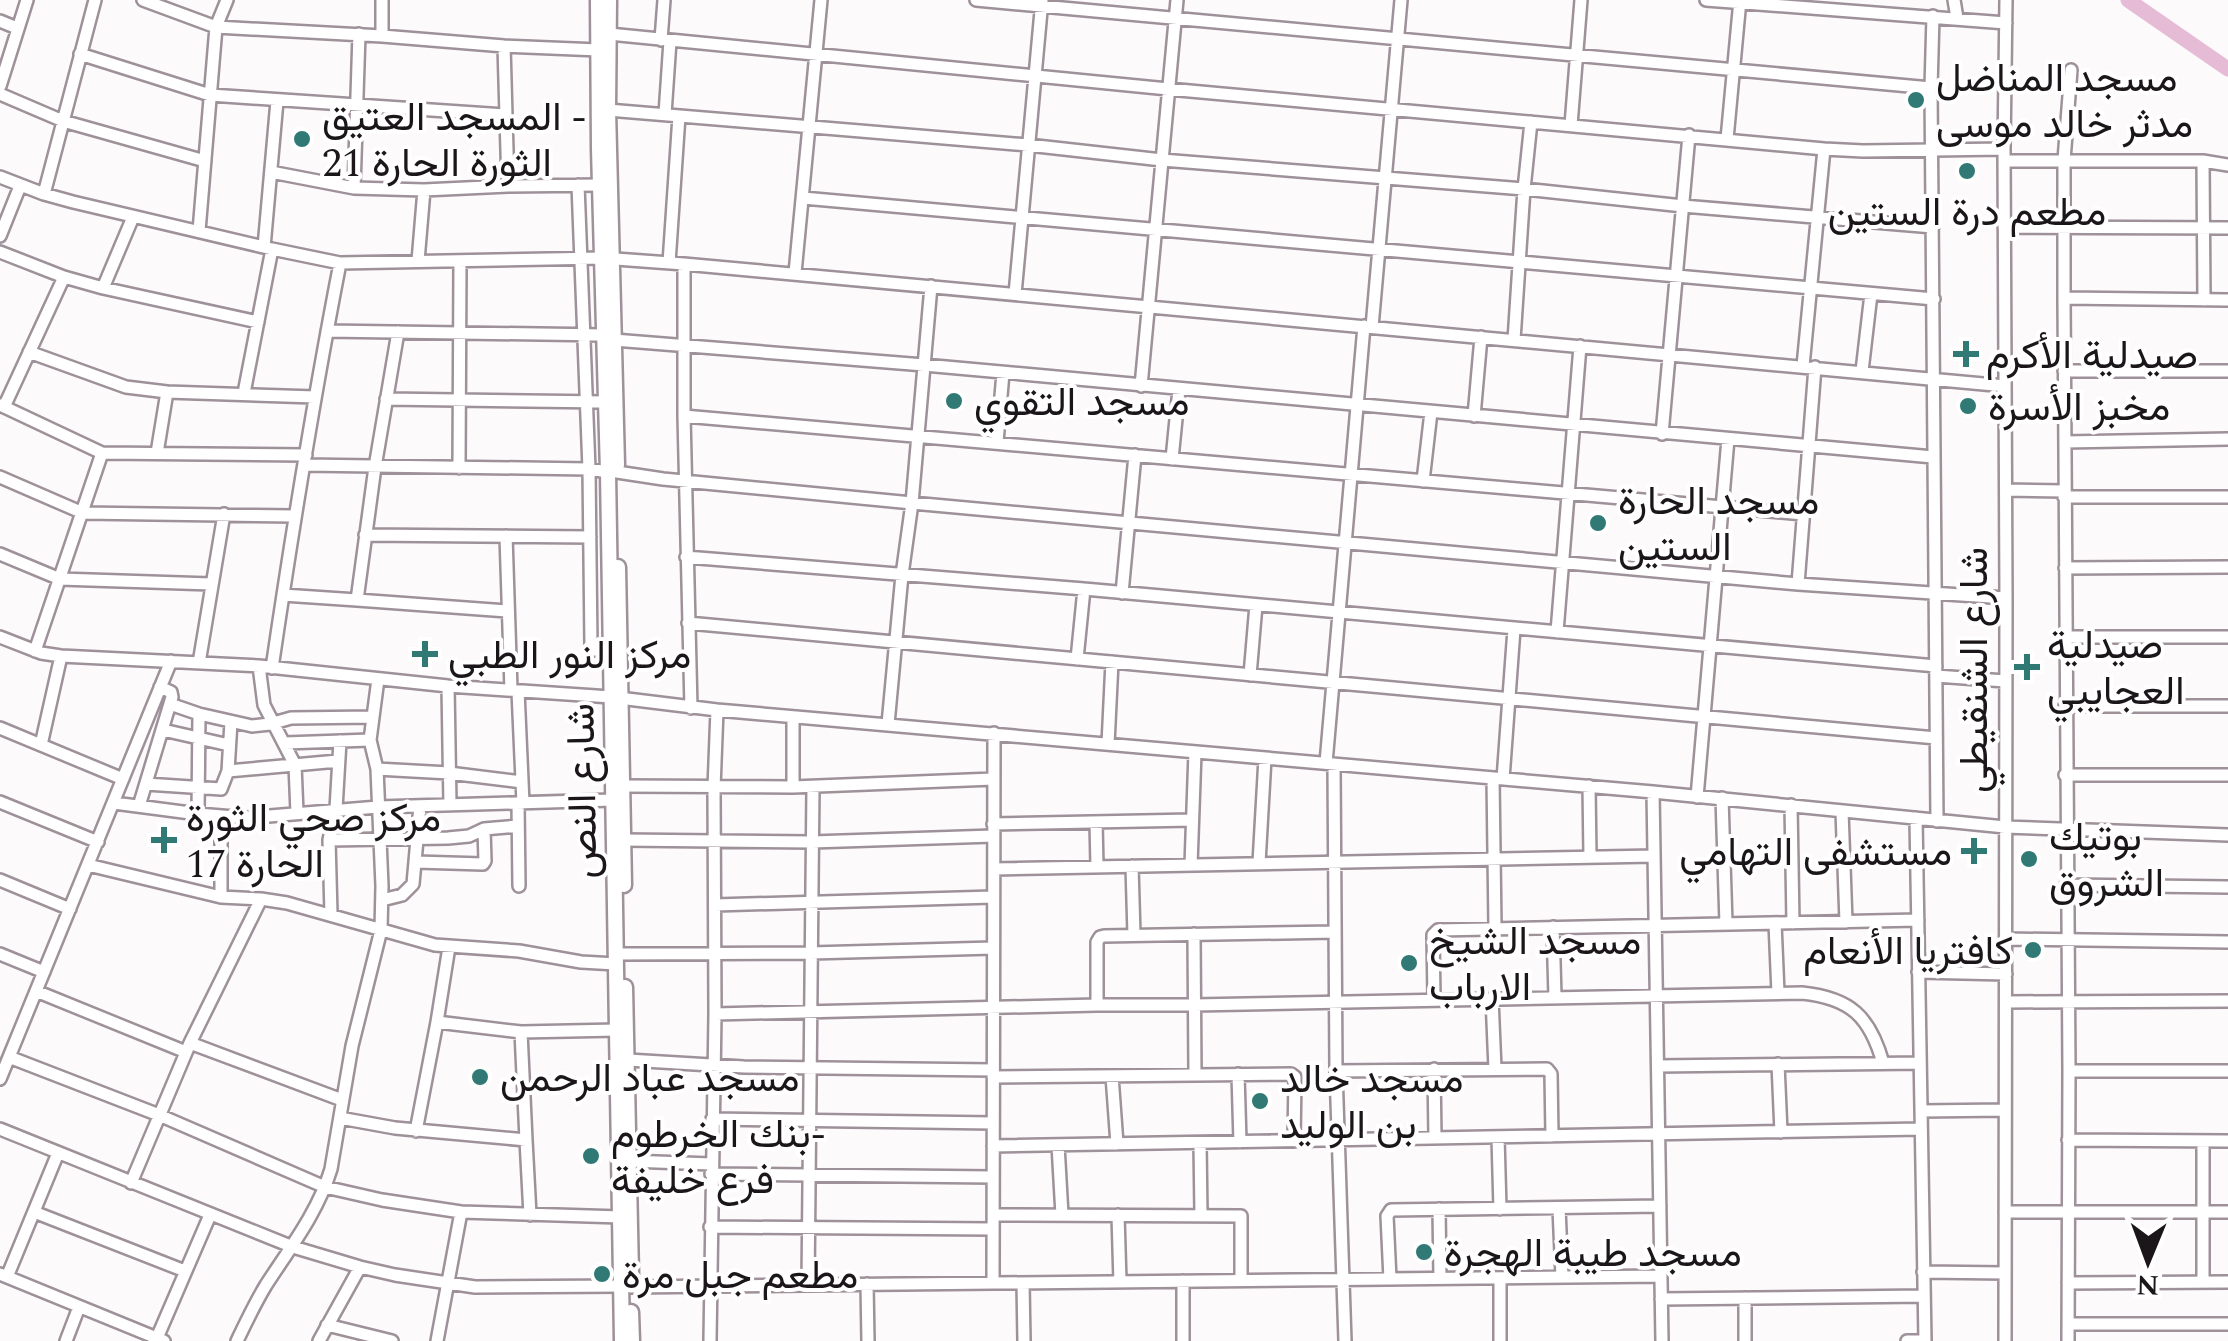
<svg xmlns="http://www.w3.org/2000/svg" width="2228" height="1341" viewBox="0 0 2228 1341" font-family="Spectral,Vazirmatn,serif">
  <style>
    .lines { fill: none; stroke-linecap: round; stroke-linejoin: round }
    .river { stroke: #e5bbd6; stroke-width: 15 }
    .minor-casing { stroke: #9e9199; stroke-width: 16 }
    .major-casing { stroke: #9e9199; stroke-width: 19 }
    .minor { stroke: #fff; stroke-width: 11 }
    .major { stroke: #fff; stroke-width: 14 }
    .poi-dot { fill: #317974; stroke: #fff; stroke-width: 4 }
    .labels { text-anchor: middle; stroke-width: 8; stroke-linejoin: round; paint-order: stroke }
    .poi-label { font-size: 40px; fill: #1b1619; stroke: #fff; text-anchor: start }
    .street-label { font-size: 40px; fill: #1b1619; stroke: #fff }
  </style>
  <rect width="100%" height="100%" fill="#fdfafc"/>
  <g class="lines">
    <path class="river" d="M2128,0L2228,69"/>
    <defs>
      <path id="minor" d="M143,0L216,27L382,36L504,46L599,50
        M382,0V36
        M976,0L1931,88L1933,16
        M1706,0L2006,23
        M1954,0L1957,18
        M0,21L17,28
        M609,34L1168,89L1824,149L1863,151L2004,149
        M661,40L664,0
        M504,46L508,186
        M80,54L210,95L505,115
        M0,86L27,0
        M1931,88L1937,821
        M0,94L63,121L205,161
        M608,110L1028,145L1162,160L1524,189L1683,206L1933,227
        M665,114L670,41
        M1571,125L1581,0
        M1727,139L1740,0
        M2004,161H2203L2228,165
        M2203,161L2204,300
        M271,172L354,188L424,190L508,186L600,185
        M0,177L44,194L73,202L272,249L340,263L602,258L684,264L2005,386
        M578,185L589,469L591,646L594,650L611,649
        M354,188L359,34
        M44,194L95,0
        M803,198L1934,299
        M2004,227L2228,228
        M199,231L216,27L227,0
        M0,236L20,186
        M264,247L277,101
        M0,252L64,277L103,288L258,322
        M418,261L424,190
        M669,263L679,116
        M684,264V416L691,708
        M795,273L821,0
        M103,288L133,217
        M1015,294L1042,0
        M2064,298L2228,300
        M1372,327L1401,0
        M327,331L604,335
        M614,340L924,365L1933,457
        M1514,340L1524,189L1531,122
        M29,352L126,387L167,392L315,397
        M1803,366L1824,149
        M1862,371L1871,294
        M2064,371H2228
        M1141,386L1177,0
        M244,393L272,249
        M386,399L606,402
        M0,405L102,453L306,455
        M4,407L64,277
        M684,416L1803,514
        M1474,416L1481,337
        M1662,434L1689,135
        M997,442L1003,373
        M2065,442L2228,439
        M157,453L167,392
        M1172,459L1179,389
        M305,465L589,469L608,472
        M459,468L460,261
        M617,472L663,479L912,503L1798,584L2006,598
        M0,477L83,513L294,516
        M1423,481L1431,412
        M2006,490L2064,491
        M2064,497H2228
        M365,535L590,537
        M506,536L511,690
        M0,554L60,579L211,584
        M686,557L1084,589L1936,666
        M2065,568L2228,567
        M1798,584L1815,367
        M1122,593L1135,455
        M283,595L357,600L375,467L398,332
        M357,600L507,611
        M688,623L1936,738
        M1557,632L1580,346
        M0,637L41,653L61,656L259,666L448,686L611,697L717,710L1653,792L2005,827L2228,835
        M2065,637H2228
        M35,651L102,453
        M1077,659L1084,589
        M199,663L224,514
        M259,666L264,705L295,765L297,813
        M272,668C292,532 314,397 340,263
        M1250,675L1256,605
        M1936,676L2005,681
        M448,686L450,805
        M518,691L523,803
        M170,704L199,714L252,726L270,724L291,718L373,717
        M2065,706H2228
        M888,724L902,575L912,503L931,286
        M0,728L123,779
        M163,730L229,745
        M285,743L370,740
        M1108,744L1112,662
        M41,745L61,656
        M1326,763L1364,326
        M1334,764L1336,1071L1345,1341
        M377,769L449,773L522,782
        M228,771L338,761
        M2065,775H2228
        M1493,778L1495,928
        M1503,779L1514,629
        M146,784L221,789L228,771L231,722
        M623,786L793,787L993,779
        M1589,786L1590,857
        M793,787V717
        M1653,792L1662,1341
        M1697,797L1728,439
        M1722,798L1726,924
        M0,802L98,842
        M114,803L198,814L246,818L378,807L613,800
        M518,803L519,886
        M1791,805L1793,923
        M139,806L172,697L171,692L160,687
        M1842,811L1846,922
        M198,814L199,714
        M221,816V897
        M1916,818L1925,1341
        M1096,822L1097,867
        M993,824L1192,820
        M329,840L448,838L469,836L484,829L518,826
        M623,840L812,842L993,836
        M416,862L483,864L485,861L484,829
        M1259,863L1265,758
        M88,865L221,897L261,899L287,903L435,945L519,951L581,962L616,964
        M1191,865L1195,752
        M1132,866L1134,935
        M994,869L1654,856
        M0,880L70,909
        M2066,885L2228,887
        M382,900L402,895L413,884L420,806
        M715,905L993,897
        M331,914L329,840L336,809L340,741
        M1775,923L1778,993
        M1553,927L1555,997
        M1194,934L1195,1075
        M2006,939L2228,942
        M0,954L44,972
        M616,954L811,953L993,948
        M1918,972L2006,974
        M36,991L186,1052
        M1434,998L1433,935L1438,930L1918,920
        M1492,998L1495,1069
        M2006,1002L2228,1001
        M1097,1005V942L1100,937L1104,936L1335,932
        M715,1014L1097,1005H1194L1802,993C1851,998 1870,1017 1883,1063
        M437,1022L521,1032L617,1030
        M521,1032L526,1140
        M190,1043L342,1100
        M9,1057L159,1115L325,1187L382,1200L461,1212L621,1217
        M628,1060L744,1067L993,1070
        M1778,1064L1781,1132
        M1658,1066L1920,1063
        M1434,1069L1435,1138
        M1336,1071L1547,1069L1551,1074L1552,1136
        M2069,1071H2228
        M1238,1074L1240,1142
        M1112,1076L1117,1144
        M993,1077L1291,1074L1295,1077L1294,1141
        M0,1079L171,661
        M1921,1111L2005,1110
        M340,1118L395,1128L526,1140L530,1215
        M712,1119L993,1123
        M0,1129L293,1247L360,1267L395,1275L475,1287L622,1286
        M416,1131L437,1022L449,947
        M1498,1137L1500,1209
        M2068,1140L2228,1141
        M2203,1141V1282
        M1200,1143L1201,1215
        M1058,1145L1062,1215
        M993,1146L1921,1129
        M630,1161L711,1164
        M711,1174L993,1177
        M131,1183L190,1043L261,899
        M1559,1208L1562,1277
        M1439,1209L1440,1278
        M34,1212L185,1271
        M2005,1212H2228
        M993,1215L1241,1216V1280
        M1118,1215L1120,1282
        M710,1227L993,1229
        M1923,1272L2005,1273
        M0,1274L164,1341
        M7,1277L58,1153
        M1500,1278V1341
        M1390,1279L1387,1216L1391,1210L1660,1206
        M1183,1281V1341
        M993,1283L994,733
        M1023,1283L1024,1341
        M2068,1283L2228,1282
        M867,1284L868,1341
        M808,1285L813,787
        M631,1287L1661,1276
        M1745,1298V1341
        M1661,1299L1924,1296
        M2068,1324H2228
        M327,1325L392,1341
        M157,1338L210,1215
        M66,1341L79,1307
        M237,1341C246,1322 255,1303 266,1285C290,1248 318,1212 331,1169L352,1046L381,930L382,886L377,769L370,740L378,679
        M319,1341L360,1267
        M437,1341L461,1212
        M710,1341L715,1014L714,788L717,710
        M1907,1341H1925
        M2005,1341L2006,598L2004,149L2006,0
        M2068,1341L2069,1071L2064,298V160L2071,70"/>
      <path id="major" d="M598,0L599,149L608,472L622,1341
        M609,0L608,110L617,465
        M618,567L624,885
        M625,987L631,1275
        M631,1312L632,1341"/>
    </defs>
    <use href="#minor" class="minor-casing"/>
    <use href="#major" class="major-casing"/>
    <use href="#minor" class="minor"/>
    <use href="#major" class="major"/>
  </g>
  <g class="poi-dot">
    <circle cx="1916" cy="100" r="10"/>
    <circle cx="302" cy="139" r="10"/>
    <circle cx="1967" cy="171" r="10"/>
    <path d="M1961 339h10v10h10v10h-10v10h-10v-10h-10v-10h10z"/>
    <circle cx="954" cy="401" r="10"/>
    <circle cx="1968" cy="406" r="10"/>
    <circle cx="1598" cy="523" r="10"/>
    <path d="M420 639h10v10h10v10h-10v10h-10v-10h-10v-10h10z"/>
    <path d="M2022 652h10v10h10v10h-10v10h-10v-10h-10v-10h10z"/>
    <path d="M159 825h10v10h10v10h-10v10h-10v-10h-10v-10h10z"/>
    <path d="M1969 836h10v10h10v10h-10v10h-10v-10h-10v-10h10z"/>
    <circle cx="2029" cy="859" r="10"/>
    <circle cx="2033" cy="950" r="10"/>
    <circle cx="1409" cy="963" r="10"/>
    <circle cx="480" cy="1077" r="10"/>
    <circle cx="1260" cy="1101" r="10"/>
    <circle cx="591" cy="1156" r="10"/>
    <circle cx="1424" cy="1252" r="10"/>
    <circle cx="602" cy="1274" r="10"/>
  </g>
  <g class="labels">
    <g class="poi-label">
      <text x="1936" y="91">مسجد المناضل<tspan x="1936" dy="46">مدثر خالد موسى</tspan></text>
      <text x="322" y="130">المسجد العتيق -<tspan x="322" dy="46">الثورة الحارة 21</tspan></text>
      <text x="1967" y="225" text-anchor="middle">مطعم درة الستين</text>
      <text x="1986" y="368">صيدلية الأكرم</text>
      <text x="974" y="415">مسجد التقوي</text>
      <text x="1988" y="420">مخبز الأسرة</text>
      <text x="1618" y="514">مسجد الحارة<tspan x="1618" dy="46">الستين</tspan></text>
      <text x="2047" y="658">صيدلية<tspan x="2047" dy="46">العجايبي</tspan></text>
      <text x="448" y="668">مركز النور الطبي</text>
      <text x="186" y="831">مركز صحي الثورة<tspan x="186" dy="46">الحارة 17</tspan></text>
      <text x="2049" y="850">بوتيك<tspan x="2049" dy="46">الشروق</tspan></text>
      <text x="1952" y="865" text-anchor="end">مستشفى التهامي</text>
      <text x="1429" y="954">مسجد الشيخ<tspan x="1429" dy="46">الارباب</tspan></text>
      <text x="2013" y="964" text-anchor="end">كافتريا الأنعام</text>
      <text x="500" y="1091">مسجد عباد الرحمن</text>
      <text x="1280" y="1092">مسجد خالد<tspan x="1280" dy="46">بن الوليد</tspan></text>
      <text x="611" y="1147">بنك الخرطوم-<tspan x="611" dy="46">فرع خليفة</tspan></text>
      <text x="1444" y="1266">مسجد طيبة الهجرة</text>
      <text x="622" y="1288">مطعم جبل مرة</text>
    </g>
    <g class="street-label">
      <text transform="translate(1973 670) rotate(-90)" y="14">شارع الشنقيطي</text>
      <text transform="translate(581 791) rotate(-91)" y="14">شارع النص</text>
    </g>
  </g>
  <g transform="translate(2148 1261) rotate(181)" stroke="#ffffff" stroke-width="8" paint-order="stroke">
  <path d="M0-8L18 38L0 25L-18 38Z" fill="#1b1619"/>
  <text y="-15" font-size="28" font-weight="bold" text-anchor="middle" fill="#1b1619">N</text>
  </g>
</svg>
